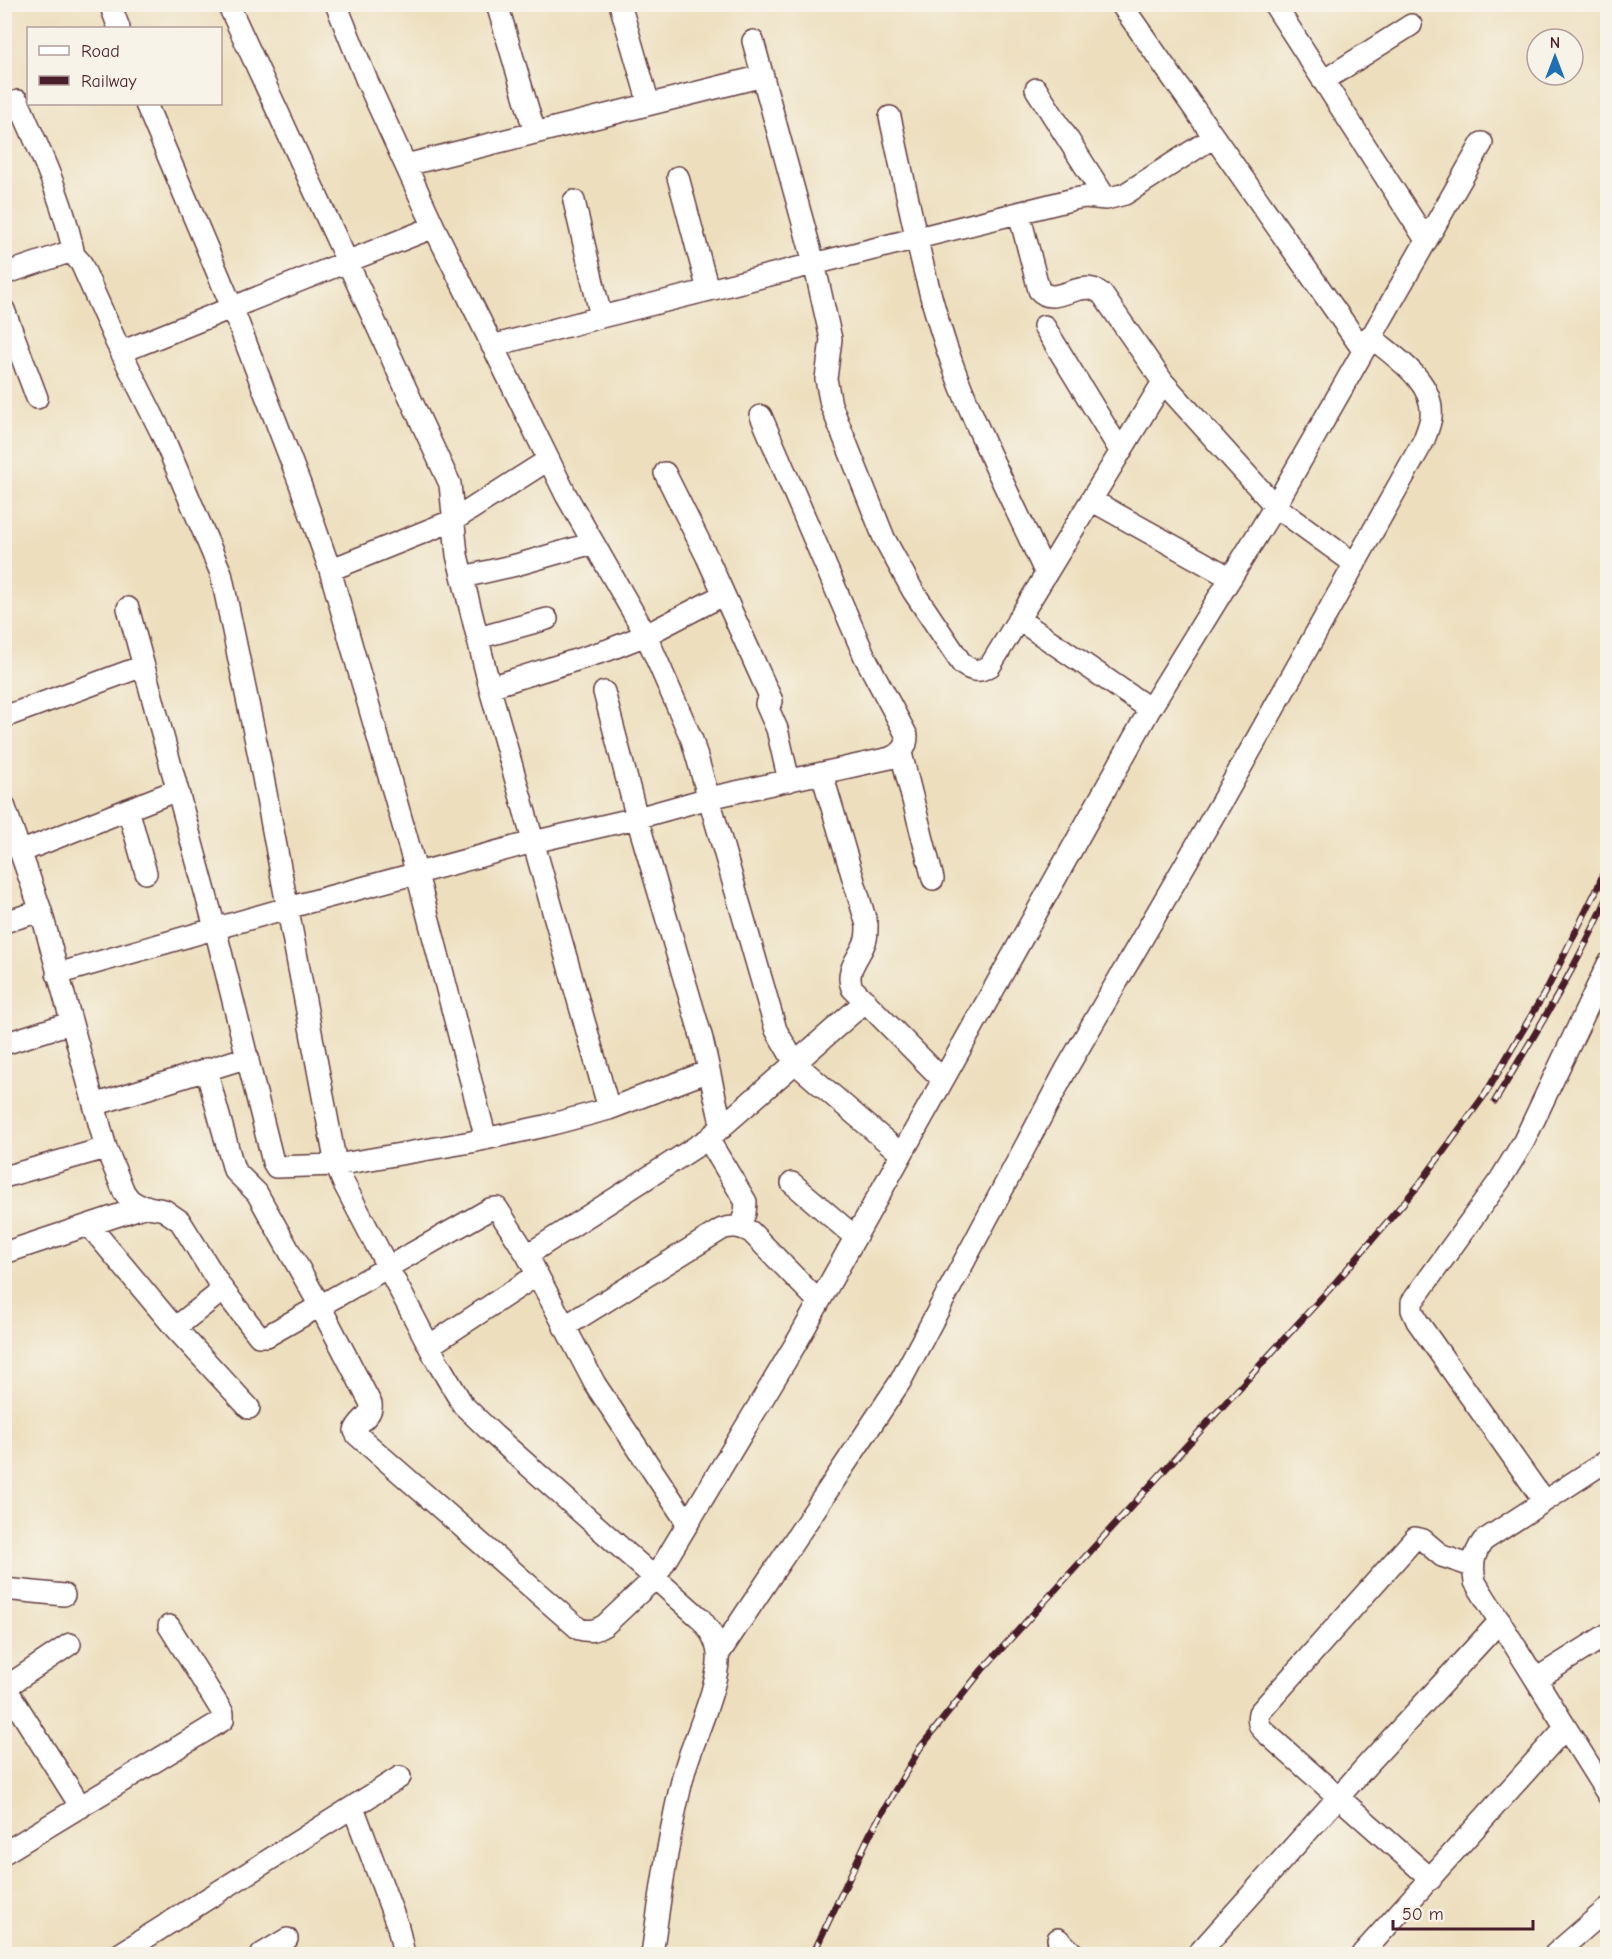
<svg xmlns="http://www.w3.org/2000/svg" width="1612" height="1959" viewBox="0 0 1612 1959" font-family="'Comic Neue',sans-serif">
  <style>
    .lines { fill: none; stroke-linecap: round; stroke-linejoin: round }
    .minor-casing { stroke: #623c41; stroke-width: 24 }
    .minor { stroke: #fff; stroke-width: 21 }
    .rail-casing { stroke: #4a1f2b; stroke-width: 7 }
    .rail { stroke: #f7f3e8; stroke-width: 4.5; stroke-dasharray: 14; stroke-linecap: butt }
  </style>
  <rect width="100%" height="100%" fill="#f7f3e8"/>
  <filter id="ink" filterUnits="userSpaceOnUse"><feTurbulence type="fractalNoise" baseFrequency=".0167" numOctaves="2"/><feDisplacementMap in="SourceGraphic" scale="12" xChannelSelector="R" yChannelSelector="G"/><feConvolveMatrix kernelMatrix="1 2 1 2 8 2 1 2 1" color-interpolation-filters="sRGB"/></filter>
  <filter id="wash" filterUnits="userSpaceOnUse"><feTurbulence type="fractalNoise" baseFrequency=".008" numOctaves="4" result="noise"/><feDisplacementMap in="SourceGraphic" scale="24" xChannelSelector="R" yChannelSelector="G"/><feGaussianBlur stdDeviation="1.35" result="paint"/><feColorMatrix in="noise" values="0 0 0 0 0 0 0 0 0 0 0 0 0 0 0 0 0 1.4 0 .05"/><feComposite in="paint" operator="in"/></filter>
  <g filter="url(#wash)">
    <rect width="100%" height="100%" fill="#eddfbe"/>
  </g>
  <g filter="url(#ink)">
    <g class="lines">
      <defs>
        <path id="minor" d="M110,4L119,28
          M228,4L450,484L457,555L492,696L609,1109
          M336,4L367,81L434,227L566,495L646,635L692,740L776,1030L795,1063L901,1154
          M497,4L535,133
          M620,4L649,104
          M1121,4L1363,350
          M1274,4L1426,240
          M753,41L814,263L831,339L826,379L831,405L884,538L913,591L962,664C973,672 979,672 990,666L1163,382
          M1323,81L1411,25
          M1036,89L1106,199
          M18,101C40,152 64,201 74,255
          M146,104L232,307L300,484L330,570L417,874L486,1139
          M890,117C909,201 924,288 954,369C980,439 1015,506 1046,574
          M406,165L763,76
          M678,177L708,290
          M574,201L601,317
          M1019,213L1039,290C1053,306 1075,284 1093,289C1096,290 1099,292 1102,294L1163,382L1275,506L1355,564
          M4,274L66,253L74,255L81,263L116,342L161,432L221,573L259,756L336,1165L343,1182L438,1363L463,1405L494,1435L700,1618C709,1629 717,1640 718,1654C721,1681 693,1741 685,1769C669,1829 661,1893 652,1954
          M4,310L37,398
          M1044,326L1121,452
          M492,346L601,317L1074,199L1085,197L1106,199L1125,194L1214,137
          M121,352L434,227
          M665,473L707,557L772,701
          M1091,500L1231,578
          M330,570L454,520L548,460
          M463,577L516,565L593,543
          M128,608L215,928L273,1162L276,1167L336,1165L471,1142L545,1126L609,1109L709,1071
          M1018,619L1150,709
          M478,638L547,619
          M490,687L608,650L646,635L723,595
          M604,692L637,818L702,1039L722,1128
          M766,704L777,729L789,781
          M4,717L143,666
          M901,753L933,879
          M822,774L867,925C867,929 867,935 866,939C861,957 844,969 852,988L942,1079
          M4,805L41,911L106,1148L124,1192L130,1200L138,1205L164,1210L180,1221L223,1290L259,1336H267L490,1209L497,1208L527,1255L595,1384L688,1524
          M128,809L146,873
          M20,852L177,790
          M4,922L41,911
          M57,974L287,908L533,842L637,818L709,798L890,758C901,753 907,749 907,736L865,657L761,416
          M4,1044L70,1023
          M206,1069L234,1170L257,1193L320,1306L371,1404C373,1416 358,1420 355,1431L357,1435L579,1629C589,1632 595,1631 605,1625L655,1578L798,1340L1150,709L1275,506L1482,143
          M94,1105L248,1057
          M708,1139L746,1202L745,1213L740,1227
          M4,1177L106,1148
          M792,1183L855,1237
          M89,1225L175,1328L249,1408
          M4,1253L146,1206
          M527,1255L708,1139L866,1001
          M564,1327L722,1229C733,1225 741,1227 751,1232L819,1302
          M175,1328L223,1290
          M429,1346L537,1275
          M1608,1460L1483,1541C1473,1555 1472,1565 1475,1582L1608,1795
          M1544,1501L1417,1321L1412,1310V1302L1500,1180L1524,1141L1608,964
          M4,1589L64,1595
          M718,1655L900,1382L1067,1068L1222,801L1424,440C1426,433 1430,425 1431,417C1435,381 1394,357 1370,336
          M1536,1679L1608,1634
          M4,1685L81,1807
          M6,1687L70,1644
          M353,1807L398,1927L404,1954
          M4,1853L223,1720V1713L169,1626
          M1431,1879L1266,1733C1259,1727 1257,1722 1259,1713L1415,1538L1423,1540L1442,1556L1472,1566
          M1058,1939L1074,1954
          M120,1954L400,1777
          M262,1954L287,1939
          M1198,1954L1368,1764L1500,1621
          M1362,1954L1565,1728
          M1555,1954L1608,1908"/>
      </defs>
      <use href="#minor" class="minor-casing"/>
      <use href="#minor" class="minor"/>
      <defs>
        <path id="rail" d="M1495,1101C1535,1034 1576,968 1608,897
          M813,1954L870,1834L920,1748L982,1670L1336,1282L1418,1186L1486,1093L1548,987L1598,887L1608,861"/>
      </defs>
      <use href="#rail" class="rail-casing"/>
      <use href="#rail" class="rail"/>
    </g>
  </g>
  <rect width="1612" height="1959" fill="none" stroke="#f7f3e8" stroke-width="24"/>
  <rect x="27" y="27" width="195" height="78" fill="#f7f3e8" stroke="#b29e9c" stroke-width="1.5"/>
  <rect x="39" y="46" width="30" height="9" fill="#ffffff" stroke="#b29e9c" stroke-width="1.5"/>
  <text x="81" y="57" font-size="18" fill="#4a1f2b">Road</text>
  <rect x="39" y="76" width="30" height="9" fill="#4a1f2b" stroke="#b29e9c" stroke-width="1.5"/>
  <text x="81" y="87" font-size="18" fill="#4a1f2b">Railway</text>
  <g transform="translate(1555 57)"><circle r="28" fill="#f7f3e8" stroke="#b29e9c" stroke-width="1.5"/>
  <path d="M0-4.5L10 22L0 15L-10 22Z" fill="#1f6fb2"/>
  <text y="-9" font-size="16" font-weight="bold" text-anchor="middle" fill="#4a1f2b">N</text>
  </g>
  <path d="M1393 1920v9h140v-9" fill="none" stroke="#4a1f2b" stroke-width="3"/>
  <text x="1402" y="1920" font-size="18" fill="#4a1f2b" stroke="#f7f3e8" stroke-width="4.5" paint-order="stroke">50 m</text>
</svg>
